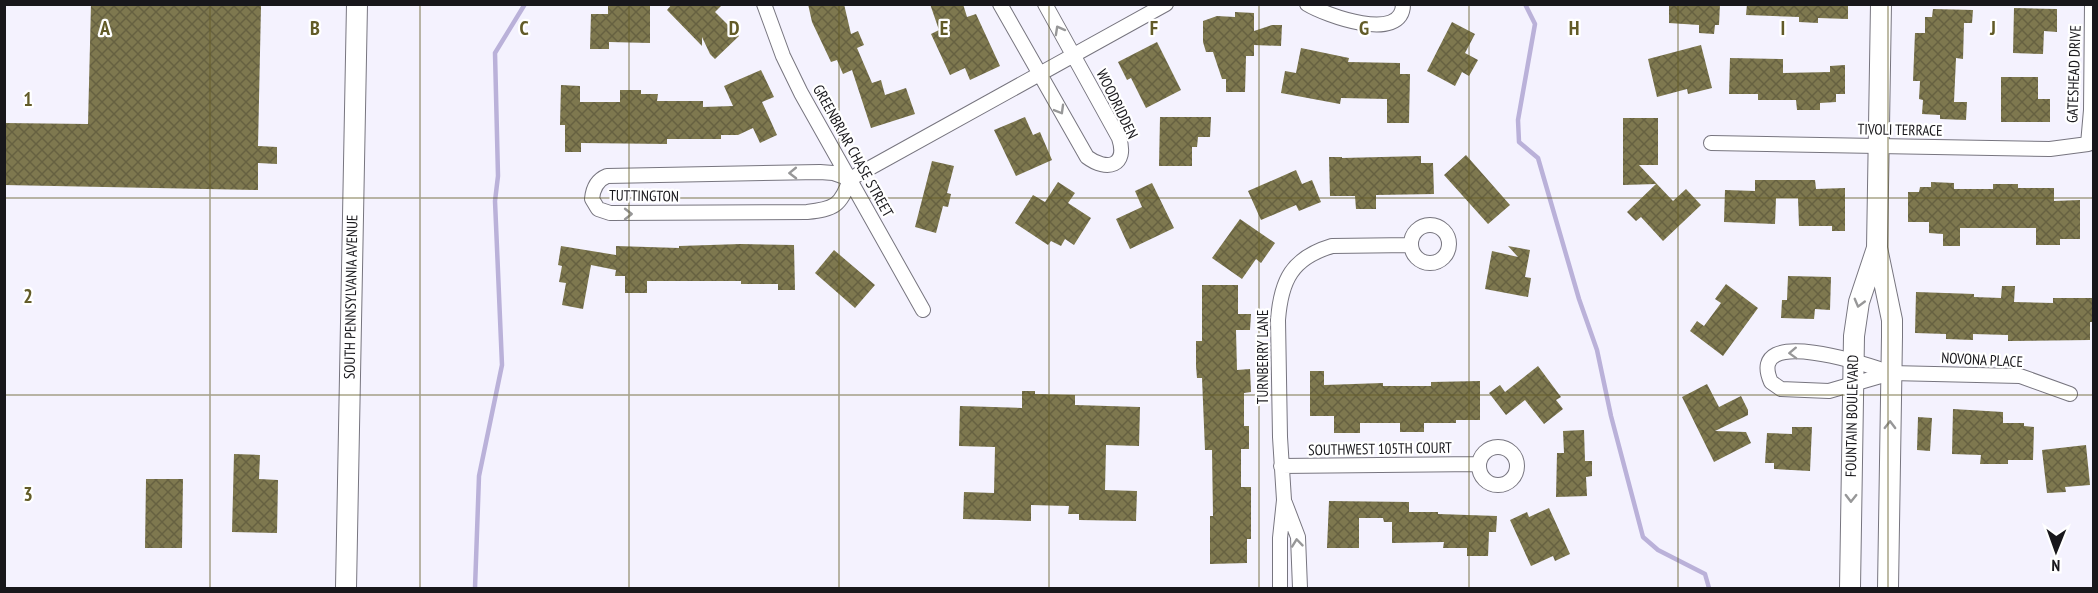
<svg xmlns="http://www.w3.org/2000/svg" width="2098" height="593" viewBox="0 0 2098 593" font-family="'PT Sans Narrow',sans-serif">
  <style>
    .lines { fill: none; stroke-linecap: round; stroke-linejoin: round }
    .stream { stroke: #bab1d9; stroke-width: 4.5 }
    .building { fill: url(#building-cross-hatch) }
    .street-casing { stroke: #77757f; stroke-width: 16 }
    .secondary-casing { stroke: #77757f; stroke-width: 22 }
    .street { stroke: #fff; stroke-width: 14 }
    .secondary { stroke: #fff; stroke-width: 20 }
    .oneway { stroke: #979798 }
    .grid { fill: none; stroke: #625b27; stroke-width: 1.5; stroke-opacity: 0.55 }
    .labels { text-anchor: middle; stroke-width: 4.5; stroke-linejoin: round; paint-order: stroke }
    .street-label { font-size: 15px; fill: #18171b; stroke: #fff }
    .grid-label { font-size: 20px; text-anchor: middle; font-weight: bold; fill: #625b27; stroke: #fff; stroke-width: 4.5; stroke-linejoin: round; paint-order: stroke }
  </style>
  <defs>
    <pattern id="building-cross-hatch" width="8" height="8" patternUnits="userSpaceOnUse" patternTransform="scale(1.5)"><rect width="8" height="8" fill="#7e784f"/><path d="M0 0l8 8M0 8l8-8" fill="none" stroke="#666141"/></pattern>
  </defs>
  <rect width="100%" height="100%" fill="#f4f2fe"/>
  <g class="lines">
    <path class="stream" d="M1525,4L1535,24L1518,120L1519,142L1538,158L1579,299L1597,350L1611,416L1643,537L1658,550L1705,574L1709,588
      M475,588L479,476L502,365L495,201L498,176L495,53L525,4"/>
  </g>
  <path class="building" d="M91,4L261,6L258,146L277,147V164L258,163V190L4,185V123L88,124Z
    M608,4H650V43L609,42V49H590L591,14H608Z
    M672,4H723L715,12L739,36L715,59L710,54L702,37V46L667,10Z
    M808,4H844L851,34L858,31L864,45L857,48L872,83L881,80L885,95L906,88L915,114L871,128L852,70L843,74L837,60L831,62L812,22Z
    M930,4H963L967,17L976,14L1000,66L970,80L965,68L950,75L931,34L939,30Z
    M1669,4H1720L1719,25H1715L1714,34L1699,33V25L1669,23Z
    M1747,4H1848V19L1818,18V23L1799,22V17L1746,15Z
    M2014,8L2057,9V32L2044,31L2043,54L2013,53Z
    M1933,9L1973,10L1972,23H1964L1963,59L1956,58L1954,102H1967L1966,120L1940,119V115L1922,114L1923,100L1919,99L1920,81H1913L1915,33H1925V17H1932Z
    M1235,12L1254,13V31L1272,25H1282L1281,46L1254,45V56H1246L1245,92H1226V79H1222L1213,52H1206L1203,42V21L1217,16L1235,17Z
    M1452,22L1475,34L1465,53L1478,60L1469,76L1462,72L1455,86L1427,71Z
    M1157,42L1181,90L1146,108L1131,78L1127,80L1118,62Z
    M1701,45L1712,88L1688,94L1687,89L1657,97L1648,59Z
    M1301,48L1349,58L1348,62L1400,63V74H1410L1409,123H1387V99L1341,98L1340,104L1281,93L1285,71L1296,73Z
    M1730,58L1783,59V73L1830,72V66L1845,65V94H1836V102L1820,103V110H1797L1796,100H1758V94H1729Z
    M761,70L774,97L762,102L777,135L760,143L753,128L738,135H721V139H667V144L581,143V152H565V125H560L561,85L580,86V102H620V90H641V94H658L657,101H703V107L733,106L724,86Z
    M2001,77H2038V99H2050V122H2001Z
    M1025,117L1033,135L1040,132L1052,160L1016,176L994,130Z
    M1160,117H1211L1210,137H1198L1197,147H1192V166H1159Z
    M1623,118H1658V165H1639L1673,201L1686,189L1701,205L1663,241L1641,217L1636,221L1627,212L1656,184L1623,185Z
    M1466,155L1510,205L1488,224L1444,175Z
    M1421,156V163H1433L1434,194L1376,195V209H1356L1355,196H1330L1329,157H1342V158Z
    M932,161L954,166L947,193L951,194L948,207L943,206L936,233L915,227Z
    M1296,170L1302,184L1312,180L1321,202L1299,211L1296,205L1261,220L1248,191Z
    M1755,180H1815L1816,189L1845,188V231H1832V226H1799L1798,198H1776L1775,224L1724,222L1725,190L1755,191Z
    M1058,182L1075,193L1068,203L1091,218L1074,245L1065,239L1061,246L1051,241L1048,245L1015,223L1033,195L1045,202Z
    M1931,182L1954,183V189H1993V184H2018V188H2054V201L2080,200V239H2060V245H2036V228H1960V246H1943V234L1929,233V222H1908V192H1919L1920,187H1931Z
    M1152,183L1174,228L1130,249L1116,219L1142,207L1135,191Z
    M1240,219L1275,243L1261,263L1256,259L1242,279L1212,258Z
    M741,244L794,245L795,290H778V284H741V281H647V293H625V276H615L616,270L591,265L583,309L562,305L566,283L559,282L562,266L558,265L561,246L616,255V246L679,248V246Z
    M1508,246L1530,250L1525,277L1531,278L1528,297L1485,289L1492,251L1518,257Z
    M834,250L875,285L855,308L815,273Z
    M1788,276L1831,277L1830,310L1815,309L1814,319L1781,318L1782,300H1787Z
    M1726,284L1758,308L1723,356L1690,331L1697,321L1704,326L1721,303L1715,299Z
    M1202,285H1238V314H1251L1250,330H1236L1237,370L1250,369L1251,392L1244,393V426H1249V449H1241V487H1251V539H1247V563L1210,564V516H1213L1212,450H1205L1202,378H1197L1196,366V341H1202Z
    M2002,286H2015L2014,302L2053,303V298H2094V322H2090V340L2008,341V335L1973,334V340L1946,339V334L1915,333L1916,292L1974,294V297L2001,298Z
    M1538,366L1561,397L1556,400L1563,409L1544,424L1525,400L1506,415L1489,393L1500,385L1505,392Z
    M1310,371H1324V385L1383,383V386H1431V382L1480,381V420H1456V423H1424V432H1400V423H1360V433H1334V416H1310Z
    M1707,384L1719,407L1741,396L1748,410V415L1715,431L1746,432L1751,443L1714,462L1682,397Z
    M1022,391H1035V394L1075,395V405L1140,407L1139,446L1106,445L1105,490L1137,491L1136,521L1079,520V514H1068L1069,506L1031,505V521L963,519L964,492L994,493L995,447L959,446L960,406L1022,408Z
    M1953,409L2003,412V423H2024V426L2034,427L2033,460H2008V464H1980L1981,455L1952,454Z
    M1918,417L1932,418L1930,451L1917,450Z
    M1792,427H1812L1810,471L1774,469V463H1765L1767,433L1792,434Z
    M1584,430L1585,461H1592V476L1586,477L1587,496L1556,497L1557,453H1564L1563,431Z
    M2086,445L2090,485L2065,487L2066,492L2047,493L2042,450Z
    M234,454L260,455L259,479L278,480L277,533L232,532Z
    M146,479H183L182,548H145Z
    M1329,501L1409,502V512H1438V514L1497,516L1496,532H1489L1488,556H1467V548H1443L1444,542L1392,543V522H1384L1383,518H1359V548H1327Z
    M1549,508L1570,554L1555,561L1553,556L1531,566L1510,520L1527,512L1529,517Z"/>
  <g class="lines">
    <defs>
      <path id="street" d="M764,4L783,56L801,93L923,310
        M1000,4L1087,157C1107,172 1128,166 1119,138L1045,4
        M1307,4C1325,15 1403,44 1403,4
        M1711,143L2050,149L2088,144L2091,110L2092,4
        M850,179L833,173L820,172L607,176C597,180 593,188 592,199L598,209L610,213L807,212C834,209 841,206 850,179L1166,4
        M1411 244a19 19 0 1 1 38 0a19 19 0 1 1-38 0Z
        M1891,373C1871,366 1745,323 1771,382L1781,389L1829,391L1891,373L2020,376L2070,394
        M1479 466a19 19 0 1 1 38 0a19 19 0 1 1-38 0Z
        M1281,466L1479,464
        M1285,503L1298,537L1300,588
        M1280,588V538L1284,500L1280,437L1278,320C1281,280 1292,258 1332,246L1411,245"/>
      <path id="secondary" d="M1881,4L1877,248L1892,320V336L1888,588
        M346,588L357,4
        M1850,588L1854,336L1859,302L1877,248"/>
    </defs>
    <use href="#street" class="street-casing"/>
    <use href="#secondary" class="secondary-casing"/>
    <use href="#street" class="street"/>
    <use href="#secondary" class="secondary"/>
  </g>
  <defs><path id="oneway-chevron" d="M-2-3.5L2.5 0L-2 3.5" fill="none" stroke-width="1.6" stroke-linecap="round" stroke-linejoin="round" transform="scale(1.5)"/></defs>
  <g class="oneway">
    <use href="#oneway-chevron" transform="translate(1059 30) rotate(-119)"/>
    <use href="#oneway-chevron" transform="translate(1060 110) rotate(60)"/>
    <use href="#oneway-chevron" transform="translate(793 173) rotate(179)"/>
    <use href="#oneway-chevron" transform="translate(628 214)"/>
    <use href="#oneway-chevron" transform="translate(1859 303) rotate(105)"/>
    <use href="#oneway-chevron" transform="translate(1793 353) rotate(178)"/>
    <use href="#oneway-chevron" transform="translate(1890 425) rotate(-89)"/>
    <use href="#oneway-chevron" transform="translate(1851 498) rotate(91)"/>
    <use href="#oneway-chevron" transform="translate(1297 543) rotate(-96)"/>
  </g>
  <path class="grid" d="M210,4V588M420,4V588M629,4V588M839,4V588M1049,4V588M1259,4V588M1469,4V588M1678,4V588M1888,4V588M4,198H2094M4,395H2094"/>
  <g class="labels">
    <g class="street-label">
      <text transform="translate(2074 74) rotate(-88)" y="5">GATESHEAD DRIVE</text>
      <text transform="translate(1117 104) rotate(64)" y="5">WOODRIDDEN</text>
      <text transform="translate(1900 130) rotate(1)" y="5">TIVOLI TERRACE</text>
      <text transform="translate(853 151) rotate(61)" y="5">GREENBRIAR CHASE STREET</text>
      <text transform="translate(644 196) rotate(1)" y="5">TUTTINGTON</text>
      <text transform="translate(351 297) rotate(-89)" y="5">SOUTH PENNSYLVANIA AVENUE</text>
      <text transform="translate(1263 357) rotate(-90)" y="5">TURNBERRY LANE</text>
      <text transform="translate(1982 360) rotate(3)" y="5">NOVONA PLACE</text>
      <text transform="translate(1852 416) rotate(-89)" y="5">FOUNTAIN BOULEVARD</text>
      <text transform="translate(1380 449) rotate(-1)" y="5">SOUTHWEST 105TH COURT</text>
    </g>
  </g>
  <g class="grid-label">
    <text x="105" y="35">A</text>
    <text x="315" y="35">B</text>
    <text x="524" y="35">C</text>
    <text x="734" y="35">D</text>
    <text x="944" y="35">E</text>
    <text x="1154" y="35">F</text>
    <text x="1364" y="35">G</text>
    <text x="1574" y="35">H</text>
    <text x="1783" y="35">I</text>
    <text x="1993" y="35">J</text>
    <text x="28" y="106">1</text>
    <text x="28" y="303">2</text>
    <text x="28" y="501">3</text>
  </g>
  <rect width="2098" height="593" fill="none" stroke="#18171b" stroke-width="12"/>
  <g transform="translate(2056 551) rotate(181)" stroke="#ffffff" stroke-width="4.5" paint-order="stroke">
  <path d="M0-4.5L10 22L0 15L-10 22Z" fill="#18171b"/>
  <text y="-9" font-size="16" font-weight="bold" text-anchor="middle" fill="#18171b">N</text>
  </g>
</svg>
